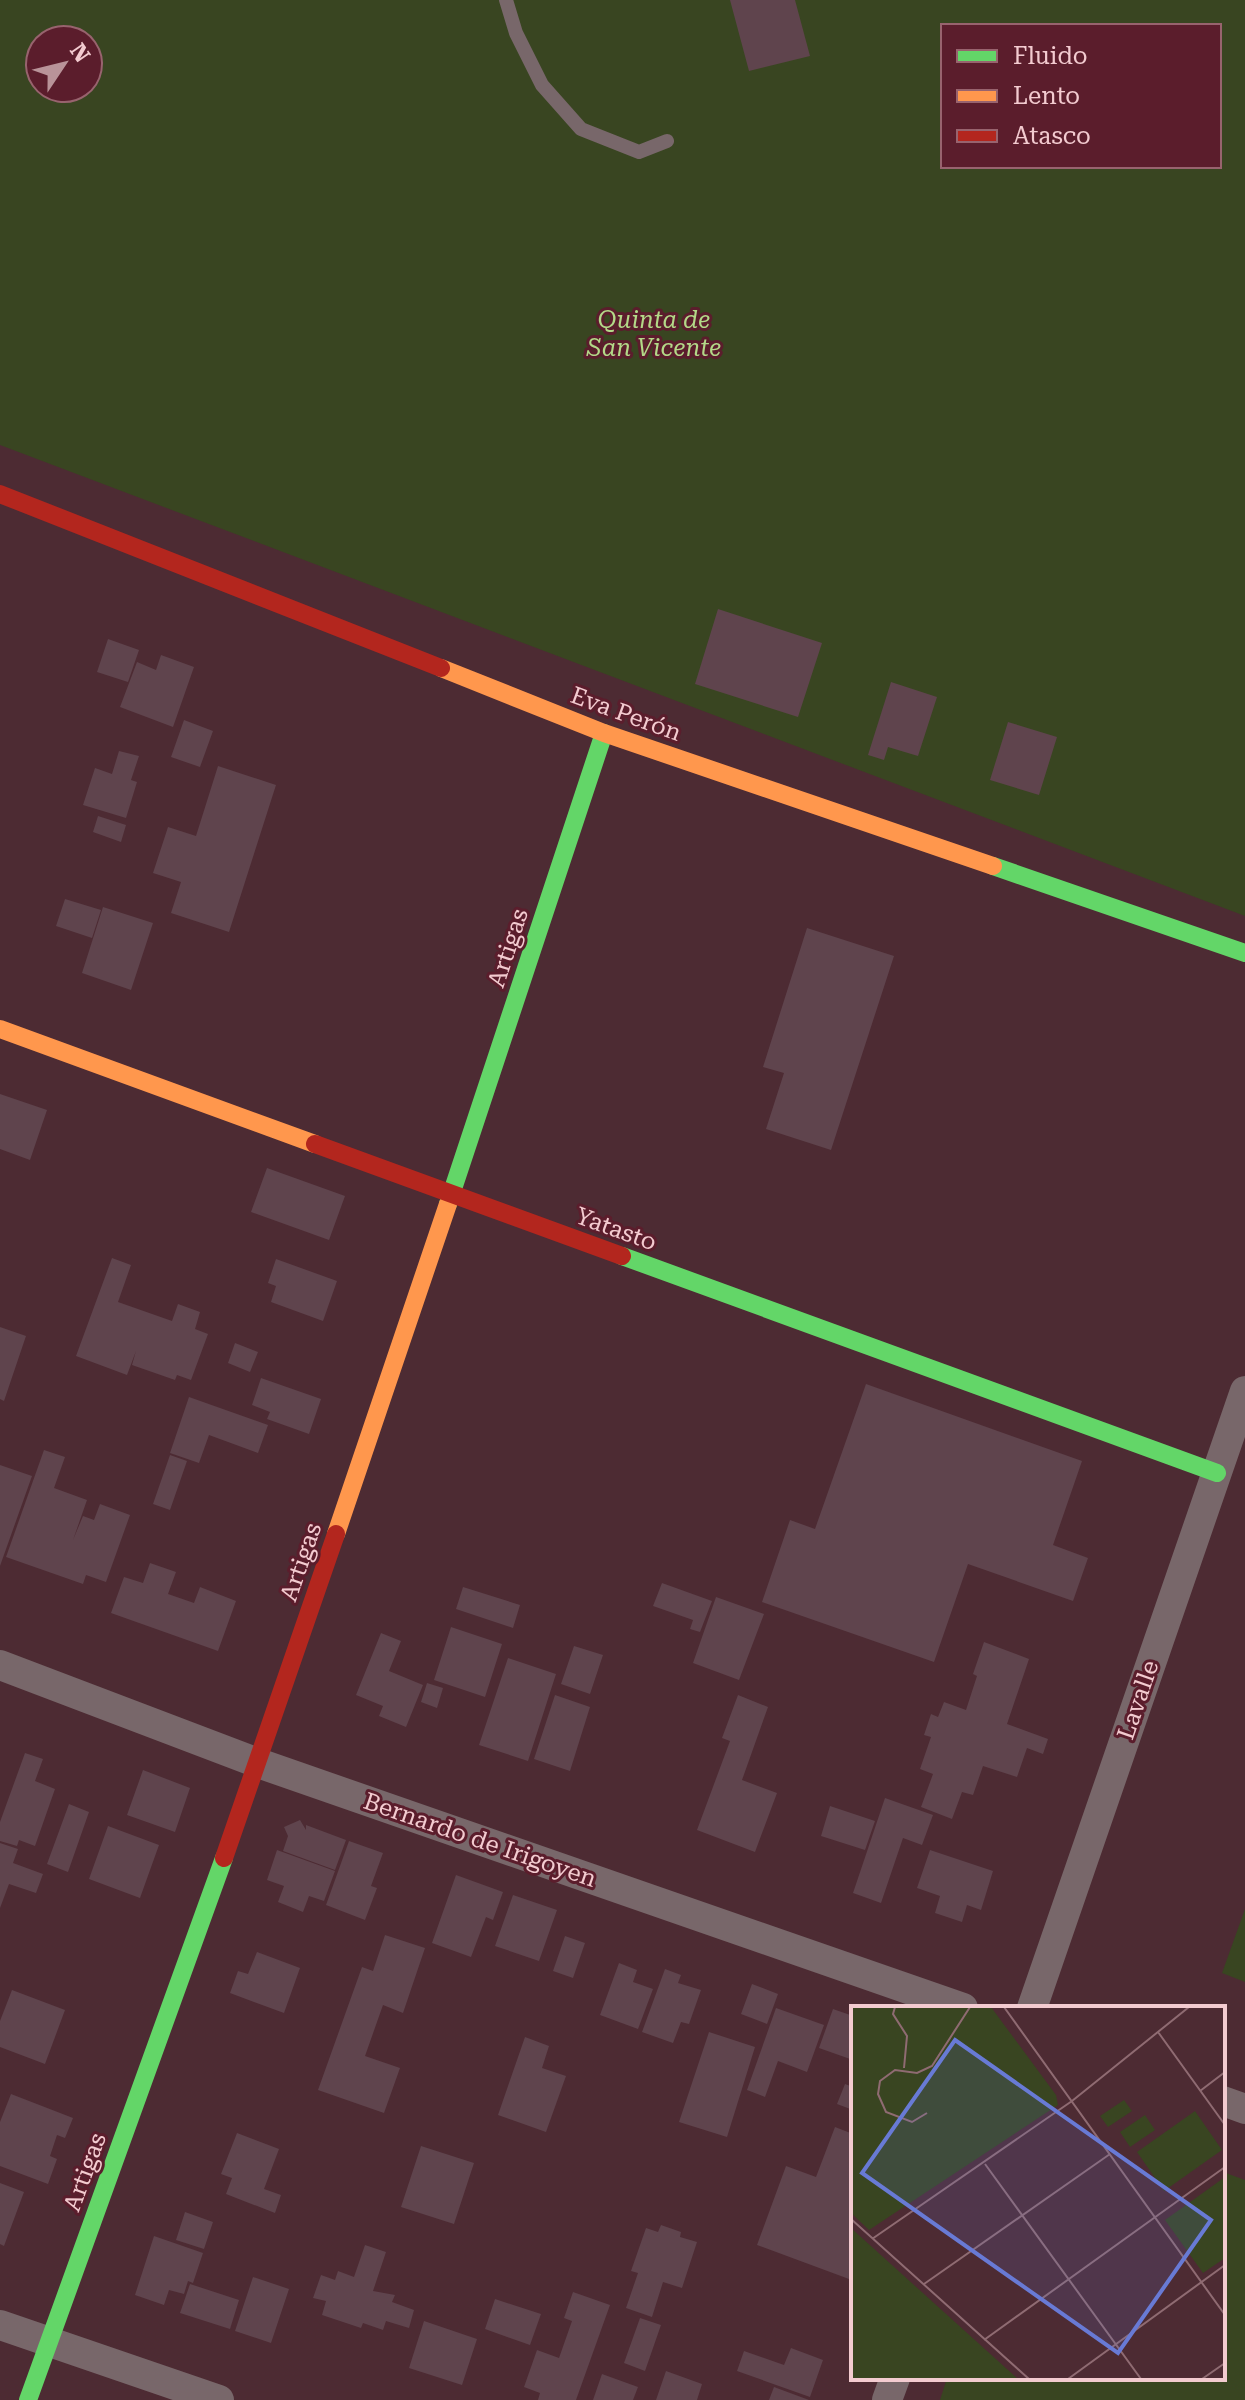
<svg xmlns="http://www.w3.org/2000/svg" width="1245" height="2400" viewBox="0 0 1245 2400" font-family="'Roboto Serif',serif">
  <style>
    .green { fill: #394521; fill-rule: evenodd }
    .building { fill: #5f444d }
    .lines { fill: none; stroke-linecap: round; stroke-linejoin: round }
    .lane { stroke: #78676a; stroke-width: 14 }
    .street { stroke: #78676a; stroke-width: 30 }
    .fast { stroke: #63d668; stroke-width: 18 }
    .slow { stroke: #ff974d; stroke-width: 18 }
    .jam { stroke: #b3261e; stroke-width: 18 }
    .labels { text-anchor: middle; stroke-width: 6; stroke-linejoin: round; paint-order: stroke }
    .park-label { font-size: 24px; font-style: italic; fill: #b3d988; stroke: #5b1d2c }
    .street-label { font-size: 24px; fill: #f3cbd0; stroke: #5b1d2c }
    .inset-road { fill: none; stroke: #8f6b72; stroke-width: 2 }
    .view { fill: #687ad5; fill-opacity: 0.15; stroke: #687ad5; stroke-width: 4 }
    .inset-edge { fill: none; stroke: #f3cbd0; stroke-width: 4 }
  </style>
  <rect width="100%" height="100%" fill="#4d2b33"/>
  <path class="green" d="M0,0H1245V916L0,445ZM943,26H1219V166H943ZM40,40H88V88H40Z
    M1245,1909V1982L1222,1973Z
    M1223,2172L1245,2180V2400H940L947,2378H1223Z"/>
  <path class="building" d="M730,0H795L810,56L749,71Z
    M718,609L822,643L798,717L695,684Z
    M108,639L139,650L128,682L97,672Z
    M161,655L194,667L173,727L120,707L137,662L156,670Z
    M891,682L937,697L918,756L888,747L884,760L868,755Z
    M184,720L213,731L200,767L171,757Z
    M1008,722L1057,737L1039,795L990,780Z
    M119,751L139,756L131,780L137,782L126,818L83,805L95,768L112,774Z
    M218,766L276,785L229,932L171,913L181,882L153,873L168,827L196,836Z
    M98,816L126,825L121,842L93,832Z
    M65,899L101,910L92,938L56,926Z
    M103,907L153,923L131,990L82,973Z
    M807,928L894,956L831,1150L766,1129L784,1073L763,1067Z
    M0,1094L47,1110L30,1160L0,1149Z
    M267,1168L345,1196L329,1240L251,1212Z
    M112,1258L131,1265L118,1302L172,1321L178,1304L200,1312L195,1329L208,1334L191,1380L177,1375L175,1380L132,1365L136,1351L127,1375L76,1356Z
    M276,1259L337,1281L323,1321L271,1302L276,1286L268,1283Z
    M0,1327L26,1336L4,1401L0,1399Z
    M235,1343L258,1352L250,1372L228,1363Z
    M261,1378L321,1399L309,1434L267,1419L270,1412L252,1405Z
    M866,1384L1082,1461L1053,1545L1088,1558L1073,1601L968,1564L934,1662L762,1602L790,1520L815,1529Z
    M189,1397L268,1425L258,1453L209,1435L199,1463L170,1453Z
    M44,1450L65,1457L54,1488L87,1500L73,1540L83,1516L94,1520L100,1504L130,1515L106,1582L86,1575L83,1584L6,1557Z
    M170,1455L187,1461L170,1510L153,1504Z
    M0,1465L32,1476L0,1566Z
    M150,1563L176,1572L168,1594L194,1603L200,1587L236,1601L218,1651L111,1613L124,1577L143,1583Z
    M662,1583L712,1601L700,1632L690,1629L693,1620L653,1606Z
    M463,1587L520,1605L513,1628L456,1609Z
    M716,1597L764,1614L739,1680L693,1663Z
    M451,1627L502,1644L485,1697L434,1680Z
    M381,1633L401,1641L389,1671L423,1685L406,1727L379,1716L383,1706L356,1695Z
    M984,1642L1029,1659L1007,1724L1048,1739L1043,1754L1027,1748L1017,1777L983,1766L973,1795L962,1792L952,1819L921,1807L933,1774L920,1769L931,1737L924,1735L931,1714L938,1717L944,1702L966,1710L977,1676L973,1674Z
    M574,1646L603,1655L590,1694L561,1684Z
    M508,1658L556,1674L528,1761L479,1745Z
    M427,1683L443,1688L437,1708L421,1702Z
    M555,1695L590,1707L570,1771L534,1759Z
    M738,1695L768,1707L742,1780L777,1793L755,1852L697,1830L730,1741L722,1738Z
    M25,1753L43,1759L35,1781L55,1789L35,1846L19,1840L17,1846L0,1841V1822Z
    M143,1770L190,1788L175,1832L127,1815Z
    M885,1798L933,1815L922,1845L903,1838L881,1903L853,1893Z
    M69,1804L89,1812L68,1872L47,1864Z
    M830,1806L875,1821L865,1850L821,1836Z
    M300,1820L306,1830V1825L346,1840L335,1870L283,1851L288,1836L284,1827Z
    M108,1826L159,1845L140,1898L89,1879Z
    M349,1841L383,1853L371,1886L377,1888L365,1920L326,1905Z
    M0,1843L18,1849L13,1863L43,1874L36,1893L9,1884L0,1908Z
    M277,1850L335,1871L324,1901L309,1896L303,1912L278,1902L284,1886L267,1880Z
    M930,1850L993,1871L981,1910L967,1905L962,1922L935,1913L940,1896L917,1888Z
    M456,1875L503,1892L493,1920L486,1917L471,1957L432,1943Z
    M513,1895L557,1910L539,1961L495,1946Z
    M385,1935L425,1948L403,2013L383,2005L365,2056L400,2068L384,2113L318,2090L362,1967L373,1971Z
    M565,1936L585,1943L573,1978L553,1971Z
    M257,1952L300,1968L284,2013L230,1993L238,1971L248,1974Z
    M619,1963L637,1970L633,1982L653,1989L638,2029L600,2015Z
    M665,1969L681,1975L678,1983L701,1990L689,2024L681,2022L673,2043L642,2032Z
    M752,1984L778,1994L767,2024L741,2014Z
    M12,1990L65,2010L45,2064L0,2047V2021Z
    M776,2008L824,2025L807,2072L778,2061L765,2097L747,2090Z
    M833,2009L853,2016V2060L819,2048Z
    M709,2032L755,2047L727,2137L679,2122Z
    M525,2037L549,2046L542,2068L566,2076L546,2132L498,2115Z
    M845,2084L853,2087V2110L837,2104Z
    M11,2094L73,2118L65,2138L57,2135L50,2156L57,2159L48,2184L0,2166V2122Z
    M835,2127L853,2134V2267L849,2279L757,2245L786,2166L816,2177Z
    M237,2133L279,2149L264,2189L281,2195L275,2213L226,2194L232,2178L221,2174Z
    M421,2146L474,2163L454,2224L401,2207Z
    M0,2183L24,2192L4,2246L0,2244Z
    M185,2212L213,2222L204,2249L176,2240Z
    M661,2225L681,2232L680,2237L697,2242L682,2288L663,2282L652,2317L626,2308L638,2273L631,2271L646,2228L658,2232Z
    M154,2236L203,2253L193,2283L188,2281L184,2294L169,2290L164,2305L135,2295Z
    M365,2245L386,2252L373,2291L395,2295L392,2302L414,2310L409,2328L386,2321L383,2330L363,2323L361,2328L322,2315L326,2301L313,2298L321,2275L335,2280L338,2271L354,2277Z
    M253,2277L289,2289L271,2343L235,2331Z
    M190,2284L239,2300L230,2329L180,2313Z
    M573,2292L610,2305L576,2400H538L540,2393L524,2387L537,2350L559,2358L572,2321L564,2318Z
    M495,2299L541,2314L530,2345L485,2329Z
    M640,2318L661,2325L645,2371L624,2363Z
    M424,2321L477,2339L462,2385L409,2368Z
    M791,2348L823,2360L810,2397L737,2371L744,2351L784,2365Z
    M666,2371L702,2384L697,2400H656Z
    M602,2374L638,2387L633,2400H593Z
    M774,2387L809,2400H769Z"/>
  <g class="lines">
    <path class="lane" d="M506,0L516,33L542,85L581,129L639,152L667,141"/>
    <path class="street" d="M0,1665L258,1763L963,2008
      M1032,2008L1245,1391
      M1223,2101L1245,2109
      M0,2325L219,2400
      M887,2400L895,2378"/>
    <path class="fast" d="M993,866L1245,953
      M448,1204L604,733
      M622,1256L1217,1473
      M28,2400L224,1858"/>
    <path class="slow" d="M441,668L604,733L993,866
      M0,1029L315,1144
      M336,1534L448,1204"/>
    <path class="jam" d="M0,494L441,668
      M315,1144L622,1256
      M224,1858L336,1534"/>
  </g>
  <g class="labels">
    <g class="park-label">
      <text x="654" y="328">Quinta de<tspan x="654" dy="28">San Vicente</tspan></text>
    </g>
    <g class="street-label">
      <text transform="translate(626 714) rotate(20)" y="8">Eva Perón</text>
      <text transform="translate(508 948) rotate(-72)" y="8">Artigas</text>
      <text transform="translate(616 1229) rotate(20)" y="8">Yatasto</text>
      <text transform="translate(301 1562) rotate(-71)" y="8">Artigas</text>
      <text transform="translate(1138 1700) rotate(-71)" y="8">Lavalle</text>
      <text transform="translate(480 1840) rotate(19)" y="8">Bernardo de Irigoyen</text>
      <text transform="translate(85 2172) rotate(-70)" y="8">Artigas</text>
    </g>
  </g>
  <g transform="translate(851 2006)">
    <rect width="374" height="374" fill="#4d2b33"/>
    <path d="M0,1H140L205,89L207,99L18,224L0,207ZM273,94L281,105L257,121L249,110ZM344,105L371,144L313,185L286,146ZM294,109L304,124L279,141L269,126ZM374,171V252L352,267L314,214ZM0,222L167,373H0Z" fill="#394521"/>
    <path class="inset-road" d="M44,1L42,8L56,30L53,62M153,1L374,309M307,26L374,119M349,85L374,66M76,107L61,116L35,106L27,88L29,75L44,64L66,67L81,60L119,1M134,158L290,373M0,213L178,373M21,233L221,95L338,1M73,278L259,148M133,334L374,161M217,373L374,259M351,373L374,357"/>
    <path class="view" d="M104,34L360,214L267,347L11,167Z"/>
    <rect width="374" height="374" class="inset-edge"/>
  </g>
  <rect x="941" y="24" width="280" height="144" fill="#5b1d2c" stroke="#98636e" stroke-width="2"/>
  <rect x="957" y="50" width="40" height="12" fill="#63d668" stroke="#98636e" stroke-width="2"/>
  <text x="1013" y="64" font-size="24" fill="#f3cbd0">Fluido</text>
  <rect x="957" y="90" width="40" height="12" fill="#ff974d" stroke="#98636e" stroke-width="2"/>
  <text x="1013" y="104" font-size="24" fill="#f3cbd0">Lento</text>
  <rect x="957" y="130" width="40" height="12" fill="#b3261e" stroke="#98636e" stroke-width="2"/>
  <text x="1013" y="144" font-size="24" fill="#f3cbd0">Atasco</text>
  <g transform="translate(64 64) rotate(55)"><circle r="38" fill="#5b1d2c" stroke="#98636e" stroke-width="2"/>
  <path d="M0-6L14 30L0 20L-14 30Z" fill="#b99399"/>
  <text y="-12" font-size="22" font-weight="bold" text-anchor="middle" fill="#f3cbd0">N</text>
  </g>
</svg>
